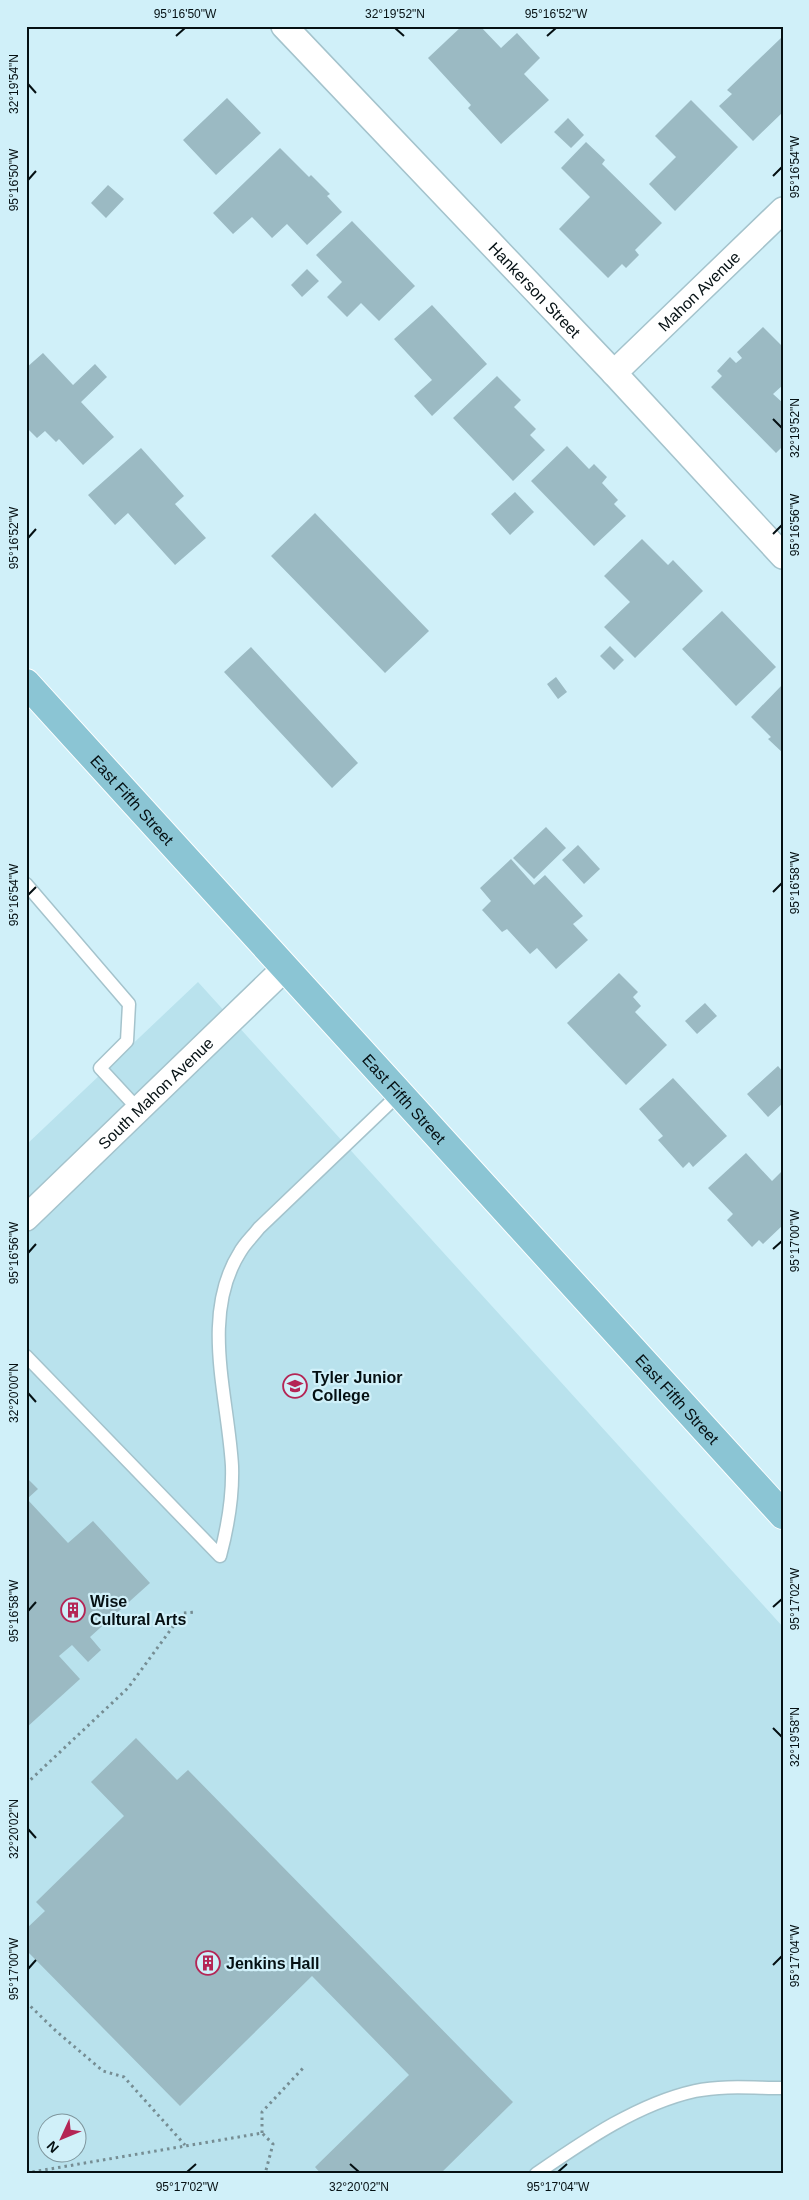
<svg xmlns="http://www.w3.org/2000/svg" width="809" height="2200" viewBox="0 0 809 2200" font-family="Helvetica,sans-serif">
<rect width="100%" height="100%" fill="#d0f0f9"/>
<path fill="#b9e2ed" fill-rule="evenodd" d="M 198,982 L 783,1627 L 783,2174 L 26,2174 L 26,1145 ZM 48,2122 L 78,2122 L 78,2152 L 48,2152 Z"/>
<path fill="#9bbac3" d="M 462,26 L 480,26 L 501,48 L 517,33 L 540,58 L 524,74 L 549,100 L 501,144 L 468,108 L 471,105 L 428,58 Z
M 781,38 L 783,39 L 783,112 L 753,141 L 719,106 L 732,94 L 727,90 Z
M 227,98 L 261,133 L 216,175 L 183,140 Z
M 691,100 L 738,147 L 675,211 L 649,184 L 676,157 L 655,136 Z
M 568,118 L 584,135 L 571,148 L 554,132 Z
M 586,142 L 605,160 L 602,164 L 662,223 L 635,250 L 639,255 L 626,268 L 622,264 L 608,278 L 559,229 L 590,197 L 561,168 Z
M 280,148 L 309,177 L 311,175 L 330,194 L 327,196 L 342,212 L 307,245 L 287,224 L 272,238 L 252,217 L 233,234 L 213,213 Z
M 108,185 L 124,199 L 106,218 L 91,203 Z
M 352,221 L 415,286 L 379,321 L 361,303 L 347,317 L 327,297 L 342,282 L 316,255 Z
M 307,269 L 319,281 L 302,297 L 291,285 Z
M 432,305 L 487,364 L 432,416 L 414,396 L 432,380 L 394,339 Z
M 763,327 L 783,347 L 783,385 L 773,394 L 783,403 L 783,446 L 776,453 L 711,387 L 722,376 L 717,371 L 730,357 L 736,363 L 742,358 L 737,352 Z
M 43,353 L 73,385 L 95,364 L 107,377 L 81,402 L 114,437 L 83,465 L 59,439 L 56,442 L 45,431 L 37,438 L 26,427 L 26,368 Z
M 497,376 L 521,400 L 514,407 L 536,429 L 530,435 L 545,450 L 513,481 L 453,418 Z
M 567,446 L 589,469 L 594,464 L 607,477 L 602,483 L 618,500 L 614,504 L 626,516 L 594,546 L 531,481 Z
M 141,448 L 184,496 L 175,504 L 206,538 L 175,565 L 128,513 L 115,525 L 88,495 Z
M 515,492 L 534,512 L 510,535 L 491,514 Z
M 315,513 L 429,631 L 385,673 L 271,556 Z
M 642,539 L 668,565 L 673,560 L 703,591 L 635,658 L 604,627 L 630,602 L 604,576 Z
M 722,611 L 776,667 L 736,706 L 682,649 Z
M 610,646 L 624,660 L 614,670 L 600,656 Z
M 251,647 L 358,763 L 332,788 L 224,672 Z
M 556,677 L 567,692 L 558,699 L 547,684 Z
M 783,684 L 783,753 L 768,739 L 771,737 L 751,717 Z
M 546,827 L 566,848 L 534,879 L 513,858 Z
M 578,845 L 600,869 L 584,884 L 562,860 Z
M 511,859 L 534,885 L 545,875 L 583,916 L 573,924 L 588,940 L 556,969 L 537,948 L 530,954 L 507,929 L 502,932 L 482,910 L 491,901 L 480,888 Z
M 619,973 L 638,992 L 633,997 L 641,1006 L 635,1012 L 667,1045 L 626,1085 L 567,1023 Z
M 705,1003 L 717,1016 L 697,1034 L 685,1021 Z
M 778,1066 L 783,1072 L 783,1103 L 768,1117 L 747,1094 Z
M 673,1078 L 727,1136 L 693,1167 L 689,1162 L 683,1168 L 658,1140 L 663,1136 L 639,1109 Z
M 746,1153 L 772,1181 L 783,1170 L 783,1225 L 763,1244 L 759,1240 L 752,1247 L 727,1220 L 733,1214 L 708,1188 Z
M 26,1477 L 38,1489 L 27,1499 L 68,1543 L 93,1521 L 150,1583 L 90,1637 L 101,1650 L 88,1662 L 72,1645 L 59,1656 L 80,1679 L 26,1728 Z
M 136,1738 L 177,1780 L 188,1770 L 513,2102 L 440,2174 L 321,2174 L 315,2167 L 409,2075 L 312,1976 L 180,2106 L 26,1950 L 26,1929 L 45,1911 L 36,1902 L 124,1816 L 91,1782 Z"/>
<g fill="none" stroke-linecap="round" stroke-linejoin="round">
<g stroke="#a4c3cc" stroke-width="15">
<path id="service" d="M 26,884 L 129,1004 L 127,1041 L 100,1068 L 138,1109
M 26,1356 L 220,1556
M 220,1556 C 228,1526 233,1497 232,1466 C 228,1396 200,1315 240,1252 C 245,1243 253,1236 259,1228 L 399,1094
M 536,2174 C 584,2141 637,2104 695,2091 C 723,2085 754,2088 783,2088"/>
</g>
<g stroke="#a4c3cc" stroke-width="28">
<g id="minor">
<path id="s1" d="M 284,26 L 614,373 L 783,556"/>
<path id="s2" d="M 614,373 L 783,210"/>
<path id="s3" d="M 26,1218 L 284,969"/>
</g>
</g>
<g stroke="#fff" stroke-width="30">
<g id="primary">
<path id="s4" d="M 26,683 L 783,1515"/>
</g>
</g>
<path stroke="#768d93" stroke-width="3" stroke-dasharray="2.5 4" stroke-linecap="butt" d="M 26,1784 L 128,1688 L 183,1613 L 195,1612
M 26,2002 L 56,2031 L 103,2071 L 124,2077 L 185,2145
M 262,2133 L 262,2112 L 305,2066
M 26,2173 L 262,2133 L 273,2144 L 265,2174"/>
<use href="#service" stroke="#fff" stroke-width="12"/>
<use href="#minor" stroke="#fff" stroke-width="25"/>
<use href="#primary" stroke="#8bc5d4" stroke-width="28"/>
</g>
<path fill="none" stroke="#051013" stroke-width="2" d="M 395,28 L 404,36M 176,36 L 185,28M 547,36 L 556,28M 28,84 L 36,93M 773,176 L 782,167M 28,180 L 36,171M 773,419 L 782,428M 773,534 L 782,525M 28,538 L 36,529M 773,892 L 782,883M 28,895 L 36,887M 773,1249 L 782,1241M 28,1253 L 36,1244M 28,1393 L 36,1402M 773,1607 L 782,1599M 28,1611 L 36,1602M 773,1728 L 782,1737M 28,1829 L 36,1838M 773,1965 L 782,1956M 28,1969 L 36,1960M 350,2164 L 359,2172M 187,2172 L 196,2164M 558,2172 L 567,2164"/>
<defs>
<g id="university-ring" transform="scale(1.25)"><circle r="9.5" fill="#d0f0f9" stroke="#b42555" stroke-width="1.5"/><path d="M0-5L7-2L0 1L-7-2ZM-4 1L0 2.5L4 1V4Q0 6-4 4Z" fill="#b42555"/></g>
<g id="building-ring" transform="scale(1.25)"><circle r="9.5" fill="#d0f0f9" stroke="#b42555" stroke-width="1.5"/><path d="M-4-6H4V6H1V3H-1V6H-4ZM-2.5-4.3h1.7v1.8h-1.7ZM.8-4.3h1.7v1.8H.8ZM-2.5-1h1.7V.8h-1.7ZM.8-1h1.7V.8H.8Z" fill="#b42555"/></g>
</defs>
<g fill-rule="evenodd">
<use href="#university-ring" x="295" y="1386"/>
<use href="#building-ring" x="73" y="1610"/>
<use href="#building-ring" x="208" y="1963"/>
</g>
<g text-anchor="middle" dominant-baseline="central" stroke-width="4.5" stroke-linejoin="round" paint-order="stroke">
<g font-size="16" fill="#051013" stroke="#d0f0f9">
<text stroke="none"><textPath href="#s1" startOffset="364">Hankerson Street</textPath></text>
<text stroke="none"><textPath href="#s2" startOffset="118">Mahon Avenue</textPath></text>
<text stroke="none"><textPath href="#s4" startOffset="158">East Fifth Street</textPath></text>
<text stroke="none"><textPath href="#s3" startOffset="180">South Mahon Avenue</textPath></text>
<text stroke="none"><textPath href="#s4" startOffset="562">East Fifth Street</textPath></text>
<text stroke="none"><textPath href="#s4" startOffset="968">East Fifth Street</textPath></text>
</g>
<g font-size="16" font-weight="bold" fill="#051013" stroke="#d0f0f9" text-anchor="start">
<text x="312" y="1377">Tyler Junior<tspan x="312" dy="18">College</tspan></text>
<text x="90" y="1601">Wise<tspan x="90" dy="18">Cultural Arts</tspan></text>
<text x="226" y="1963">Jenkins Hall</text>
</g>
</g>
<rect width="809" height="2200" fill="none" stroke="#d0f0f9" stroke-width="55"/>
<g transform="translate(62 2138) rotate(226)"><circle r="24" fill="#d0f0f9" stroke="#7f969d"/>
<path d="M0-4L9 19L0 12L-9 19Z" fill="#b42555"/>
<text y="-8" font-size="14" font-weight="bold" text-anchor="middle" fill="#051013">N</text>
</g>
<rect x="28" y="28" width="754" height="2144" fill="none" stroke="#051013" stroke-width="2"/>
<g font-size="12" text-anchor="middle" fill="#051013">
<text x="185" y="18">95°16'50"W</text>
<text x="395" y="18">32°19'52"N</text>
<text x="556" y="18">95°16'52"W</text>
<text transform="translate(14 84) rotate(-90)" y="4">32°19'54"N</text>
<text transform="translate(795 167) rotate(-90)" y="4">95°16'54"W</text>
<text transform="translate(14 180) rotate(-90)" y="4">95°16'50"W</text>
<text transform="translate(795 428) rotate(-90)" y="4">32°19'52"N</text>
<text transform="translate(795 525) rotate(-90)" y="4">95°16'56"W</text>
<text transform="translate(14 538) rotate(-90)" y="4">95°16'52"W</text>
<text transform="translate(795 883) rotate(-90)" y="4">95°16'58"W</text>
<text transform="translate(14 895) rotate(-90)" y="4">95°16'54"W</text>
<text transform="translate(795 1241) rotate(-90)" y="4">95°17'00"W</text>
<text transform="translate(14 1253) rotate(-90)" y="4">95°16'56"W</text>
<text transform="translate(14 1393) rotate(-90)" y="4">32°20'00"N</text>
<text transform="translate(795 1599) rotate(-90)" y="4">95°17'02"W</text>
<text transform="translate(14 1611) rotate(-90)" y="4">95°16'58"W</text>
<text transform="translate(795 1737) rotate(-90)" y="4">32°19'58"N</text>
<text transform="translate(14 1829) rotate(-90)" y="4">32°20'02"N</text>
<text transform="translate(795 1956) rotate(-90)" y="4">95°17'04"W</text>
<text transform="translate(14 1969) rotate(-90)" y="4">95°17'00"W</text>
<text x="187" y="2191">95°17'02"W</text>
<text x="359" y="2191">32°20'02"N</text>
<text x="558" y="2191">95°17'04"W</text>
</g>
</svg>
